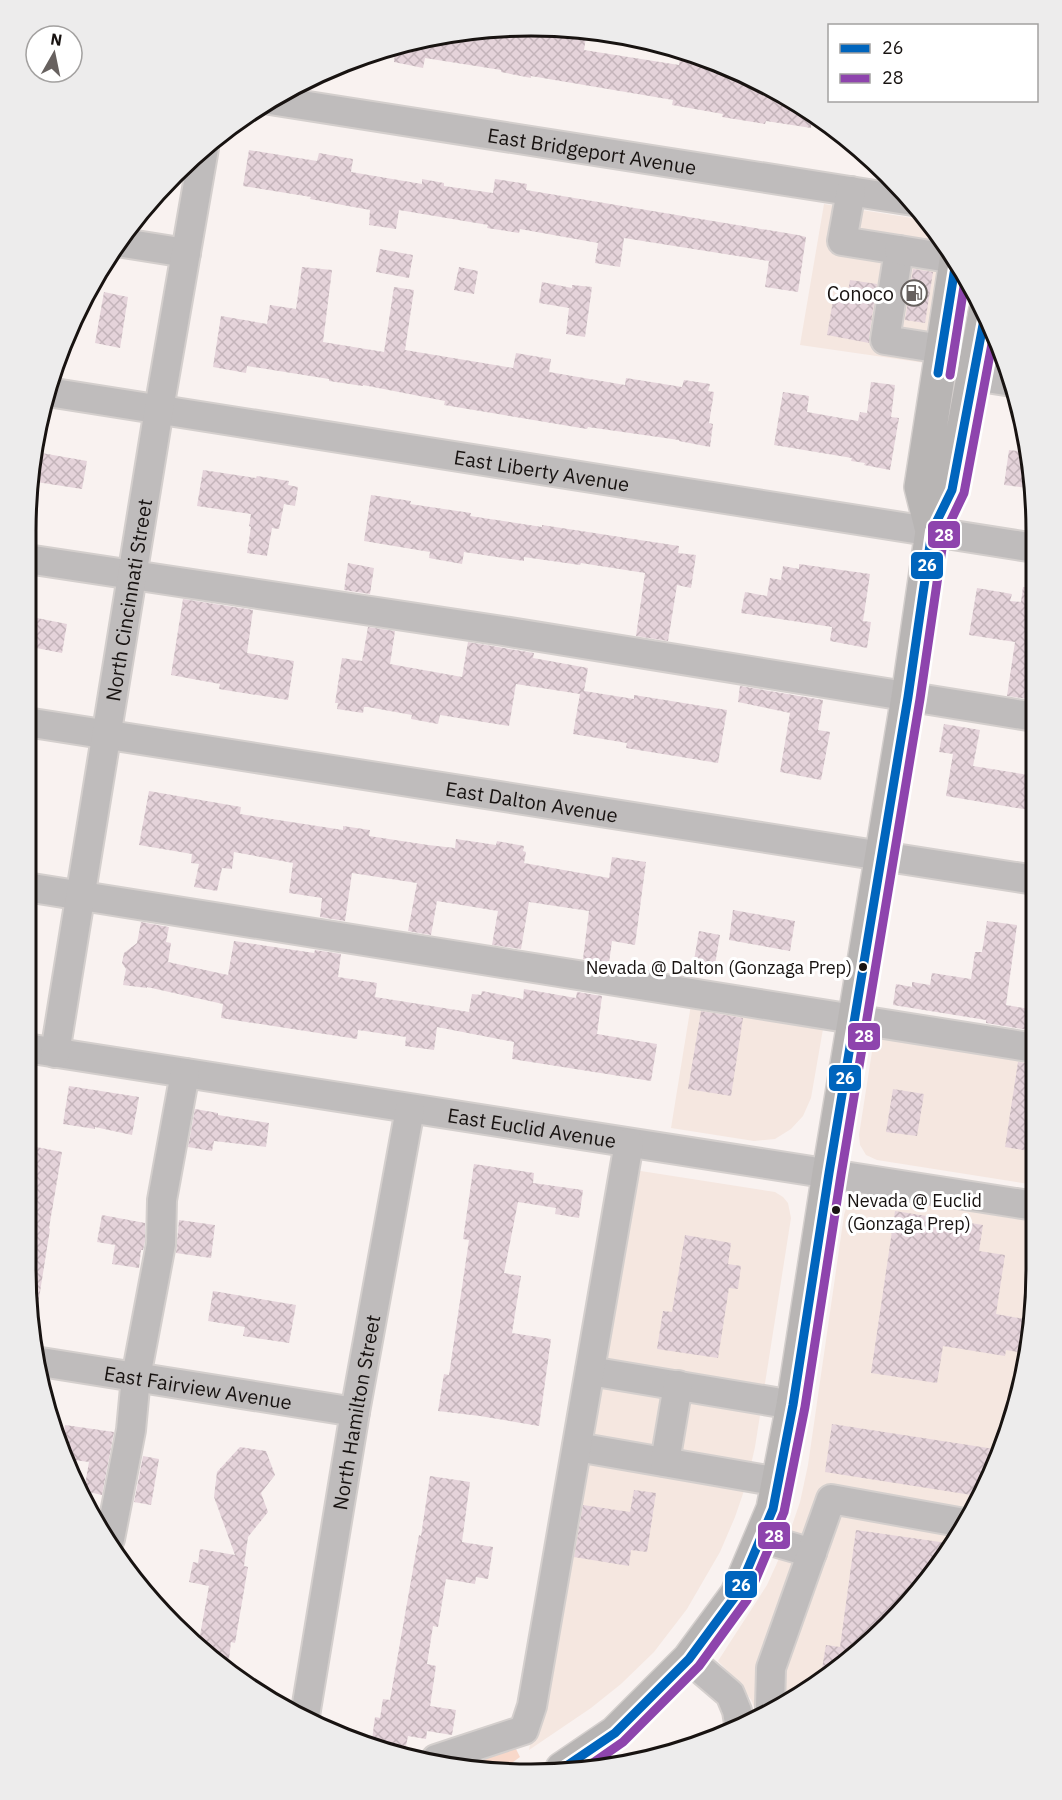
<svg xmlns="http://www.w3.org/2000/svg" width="1062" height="1800" viewBox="0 0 1062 1800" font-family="'IBM Plex Sans',sans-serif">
<defs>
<pattern id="building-cross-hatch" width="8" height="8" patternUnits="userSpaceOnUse" patternTransform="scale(1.5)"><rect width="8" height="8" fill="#e5d3da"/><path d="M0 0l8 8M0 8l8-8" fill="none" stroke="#c4b4ba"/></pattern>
</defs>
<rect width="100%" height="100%" fill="#f9f2f0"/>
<path fill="#f5e7e0" d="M 824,204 L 925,220 L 928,222 L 944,244 L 925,363 L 800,345 Z
M 694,986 L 827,1006 L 811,1098 L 803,1116 L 791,1129 L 775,1139 L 754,1141 L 671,1128 Z
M 878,1013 L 1035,1038 L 1035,1185 L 877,1160 L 866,1155 L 860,1145 L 859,1135 Z
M 628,1169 L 775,1192 L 783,1197 L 788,1203 L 791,1218 L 755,1447 L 747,1482 L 735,1517 L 720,1552 L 687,1609 L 654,1652 L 621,1684 L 591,1708 L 529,1750 Z
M 871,1195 L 1035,1222 L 1035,1302 L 1010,1432 L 951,1550 L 838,1670 L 756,1714 L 752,1701 L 736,1680 L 718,1661 L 767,1585 L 786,1543 L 800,1502 L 808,1465 L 844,1215 L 847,1205 L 854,1199 L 861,1196 Z"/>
<path fill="#f8d8ca" d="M 511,1739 L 520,1757 L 502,1770 L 482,1766 L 468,1754 Z"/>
<path fill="url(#building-cross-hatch)" d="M 513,27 L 561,35 L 562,29 L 587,31 L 584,50 L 679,65 L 681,51 L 725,64 L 812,111 L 811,128 L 766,121 L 765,124 L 722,117 L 723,114 L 672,105 L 673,100 L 531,76 L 531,78 L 501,72 L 501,70 L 425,58 L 423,68 L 394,62 L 395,53 L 380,51 L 433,35 Z
M 249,150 L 317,161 L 319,153 L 353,159 L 351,172 L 422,184 L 422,179 L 444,183 L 444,186 L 493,193 L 495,179 L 527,184 L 526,190 L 798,235 L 806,237 L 798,292 L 765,287 L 769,261 L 624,238 L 620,267 L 595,263 L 598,243 L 520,229 L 519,233 L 487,228 L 488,225 L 399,210 L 396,229 L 369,225 L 370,210 L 310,199 L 311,197 L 243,186 Z
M 380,249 L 413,255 L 409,278 L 376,272 Z
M 302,267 L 332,270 L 323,342 L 384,352 L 394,287 L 414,290 L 405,350 L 513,368 L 516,353 L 551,359 L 549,372 L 625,385 L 626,378 L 682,387 L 684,380 L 710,384 L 708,391 L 714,392 L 709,423 L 713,424 L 710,447 L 679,441 L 679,440 L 588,427 L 587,429 L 444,405 L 445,401 L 363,385 L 363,386 L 329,381 L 329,379 L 247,366 L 246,373 L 213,367 L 221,316 L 267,324 L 270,305 L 296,309 Z
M 459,267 L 478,271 L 474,294 L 454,290 Z
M 913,269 L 933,272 L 925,323 L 905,320 Z
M 850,280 L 877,284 L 869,337 L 869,343 L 827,335 L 833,301 L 846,303 Z
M 542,282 L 572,288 L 572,285 L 592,287 L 585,337 L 566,334 L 569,308 L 539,303 Z
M 104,292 L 128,297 L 120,348 L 95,343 Z
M 871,382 L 895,385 L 891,417 L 899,418 L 890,470 L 864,465 L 865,463 L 851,461 L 852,458 L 774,445 L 783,392 L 809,396 L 807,412 L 858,421 L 860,412 L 867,413 Z
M 1009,450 L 1026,452 L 1034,489 L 1004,485 Z
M 36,452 L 87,461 L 82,489 L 30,481 Z
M 203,470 L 256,478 L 257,476 L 289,481 L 288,485 L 298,487 L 295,506 L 284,504 L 279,529 L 272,528 L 267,556 L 247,553 L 251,527 L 249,526 L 251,514 L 197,506 Z
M 371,495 L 411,501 L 410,504 L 471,513 L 470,516 L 542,527 L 542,525 L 679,546 L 678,553 L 696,555 L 691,588 L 677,585 L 668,641 L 636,636 L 645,573 L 581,563 L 580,565 L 524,557 L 524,561 L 464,552 L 462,564 L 429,558 L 430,552 L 364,541 Z
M 348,563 L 374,568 L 370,594 L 344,590 Z
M 799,564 L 870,574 L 863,621 L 871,622 L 867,648 L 830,641 L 832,627 L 741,613 L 745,592 L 767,596 L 770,578 L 781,580 L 783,566 L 799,569 Z
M 1023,587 L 1035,587 L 1035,700 L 1007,696 L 1015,642 L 969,635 L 977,588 L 1012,594 L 1010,601 L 1021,602 Z
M 183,599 L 253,610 L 247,653 L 294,661 L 288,700 L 219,689 L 220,684 L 171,675 Z
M 32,617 L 67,624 L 62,653 L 26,646 Z
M 368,627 L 395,631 L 390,664 L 462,677 L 468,642 L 534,653 L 533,658 L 588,668 L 584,691 L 634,699 L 634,695 L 727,710 L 718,763 L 626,748 L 627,743 L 573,734 L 580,694 L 516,684 L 509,726 L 440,715 L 438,724 L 411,719 L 412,715 L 368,707 L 364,707 L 363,713 L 337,709 L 338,703 L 335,703 L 342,658 L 362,661 Z
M 740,686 L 823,700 L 818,730 L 830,732 L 821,780 L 780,772 L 790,713 L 738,702 Z
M 944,724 L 980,730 L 973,766 L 1029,775 L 1028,784 L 1035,785 L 1035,811 L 946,796 L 953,754 L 939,752 Z
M 149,791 L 241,807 L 240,814 L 343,830 L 343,826 L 370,830 L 369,836 L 428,845 L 455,848 L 456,839 L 496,845 L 497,841 L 524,846 L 523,851 L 526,852 L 524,863 L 609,878 L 612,857 L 646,862 L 635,945 L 612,941 L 609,963 L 583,959 L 589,911 L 529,902 L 521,949 L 492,945 L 498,911 L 437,901 L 431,935 L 408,931 L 417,883 L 352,873 L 345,921 L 320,917 L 322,898 L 289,893 L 293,863 L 234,852 L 232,869 L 222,868 L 217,891 L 194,887 L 199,864 L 191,863 L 192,854 L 139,845 Z
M 733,910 L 795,921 L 790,951 L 729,940 Z
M 987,921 L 1017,925 L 1006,1005 L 1035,1010 L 1034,1026 L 1035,1026 L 1035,1031 L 986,1023 L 986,1020 L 893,1005 L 896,984 L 912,987 L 912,982 L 930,985 L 932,973 L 971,979 L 975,952 L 982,952 Z
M 141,922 L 169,927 L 166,942 L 171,943 L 168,962 L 228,975 L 234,941 L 314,953 L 315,950 L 341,954 L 338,977 L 377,983 L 375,997 L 469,1012 L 472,994 L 481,995 L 482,991 L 523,999 L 524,989 L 576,998 L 577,992 L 602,996 L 597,1034 L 657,1044 L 651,1081 L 512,1059 L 514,1042 L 437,1027 L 434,1050 L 405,1046 L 406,1037 L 358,1030 L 357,1039 L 221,1018 L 223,1004 L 147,987 L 147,988 L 123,985 L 126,969 L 122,963 L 124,953 L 137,943 Z
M 699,931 L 720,935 L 714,970 L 693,966 Z
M 701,1011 L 743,1018 L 731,1096 L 688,1089 Z
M 1018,1062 L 1035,1064 L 1035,1152 L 1005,1147 Z
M 69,1086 L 139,1097 L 132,1135 L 95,1127 L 95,1129 L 63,1124 Z
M 893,1089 L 924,1094 L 917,1136 L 886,1132 Z
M 195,1109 L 218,1113 L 218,1115 L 269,1123 L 266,1147 L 214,1141 L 212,1151 L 188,1147 Z
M 26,1145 L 62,1152 L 49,1228 L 50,1229 L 37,1311 L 32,1311 L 26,1269 Z
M 474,1164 L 534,1173 L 533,1183 L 583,1190 L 579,1218 L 555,1214 L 556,1208 L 518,1202 L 504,1273 L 521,1276 L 512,1333 L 551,1339 L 539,1426 L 480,1416 L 438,1411 L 444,1374 L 449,1375 L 469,1240 L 463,1239 Z
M 895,1211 L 983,1225 L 979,1251 L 1005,1255 L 996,1314 L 1030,1320 L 1024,1353 L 1006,1350 L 1005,1356 L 943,1346 L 937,1383 L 871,1373 Z
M 102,1215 L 145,1223 L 145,1242 L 143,1250 L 141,1250 L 139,1268 L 112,1264 L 115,1245 L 97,1242 Z
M 179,1220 L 215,1225 L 211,1258 L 176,1253 Z
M 685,1235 L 731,1243 L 728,1264 L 741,1266 L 738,1289 L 729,1288 L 718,1358 L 657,1349 L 663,1311 L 672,1312 Z
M 213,1291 L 296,1305 L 289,1343 L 243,1336 L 245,1327 L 208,1321 Z
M 832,1424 L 1001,1450 L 978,1496 L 825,1472 Z
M 65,1425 L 114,1432 L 102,1495 L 84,1491 L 89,1462 L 67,1459 L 61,1448 Z
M 240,1447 L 266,1451 L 275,1475 L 261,1493 L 268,1512 L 248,1537 L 244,1566 L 248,1567 L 235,1643 L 231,1642 L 229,1659 L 215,1656 L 199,1641 L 209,1586 L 189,1582 L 193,1562 L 198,1563 L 200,1549 L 235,1555 L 214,1497 L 217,1472 Z
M 143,1456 L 159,1459 L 151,1505 L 134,1502 Z
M 430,1476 L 470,1482 L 462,1542 L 493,1547 L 488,1579 L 476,1577 L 475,1584 L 446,1579 L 438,1627 L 433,1626 L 427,1664 L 436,1666 L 430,1706 L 456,1710 L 452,1735 L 427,1731 L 426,1739 L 408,1736 L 406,1746 L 372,1740 L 375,1717 L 380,1718 L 383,1699 L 390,1700 L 419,1535 L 421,1536 Z
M 634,1490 L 656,1493 L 647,1552 L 631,1550 L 629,1566 L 574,1557 L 583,1505 L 630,1512 Z
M 856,1530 L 954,1544 L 951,1550 L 838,1670 L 820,1680 L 826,1645 L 840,1647 Z"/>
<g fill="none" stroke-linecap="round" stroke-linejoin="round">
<g stroke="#d4cfcd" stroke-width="32">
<g id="minor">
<path id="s1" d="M 270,100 L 913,201"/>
<path d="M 851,191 L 842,241 L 899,250 L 885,340 L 942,349"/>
<path d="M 117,242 L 186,253"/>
<path d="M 899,250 L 955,259"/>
<path d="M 974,376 L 1012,382"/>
<path id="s2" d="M 48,392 L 1035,548"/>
<path d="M 27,559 L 503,631 L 1035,717"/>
<path id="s3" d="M 26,722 L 1035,880"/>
<path d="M 26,887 L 1035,1048"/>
<path id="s4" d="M 26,1048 L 1035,1206"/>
<path id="s5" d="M 55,1053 L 159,409 L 204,148"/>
<path id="s6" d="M 41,1362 L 355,1412"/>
<path d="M 590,1371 L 793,1405"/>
<path d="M 577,1447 L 779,1482"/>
<path d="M 665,1462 L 678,1385"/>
<path d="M 761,1538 L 812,1553"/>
<path d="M 110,1539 L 131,1430 L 136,1377 L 161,1244 L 162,1200 L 185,1073"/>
<path d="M 689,1659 L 730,1694 L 737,1711 L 739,1723"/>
<path d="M 770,1707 L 771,1668 L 831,1499 L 964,1523"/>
<path id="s7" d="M 305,1716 L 355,1412 L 410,1109"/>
<path d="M 436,1759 L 524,1730 L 532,1706 L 629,1143"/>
</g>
</g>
<g stroke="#d4cfcd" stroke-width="36">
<path id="major" d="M 932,531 L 921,487 L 956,261
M 562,1769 L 615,1733 L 689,1659 L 737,1594 L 773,1509 L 793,1405 L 829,1173 L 908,697 L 932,531 L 952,490 L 985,313"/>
</g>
<use href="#minor" stroke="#bfbcbc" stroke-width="28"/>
<use href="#major" stroke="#b8b5b4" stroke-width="33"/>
<g stroke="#fff" stroke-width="14">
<path id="bus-1" d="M 938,373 L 956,261
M 562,1769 L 615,1733 L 689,1659 L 737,1594 L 773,1509 L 793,1405 L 829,1173 L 908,697 L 932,531 L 952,490 L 985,314"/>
</g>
<g stroke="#fff" stroke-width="14">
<path id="bus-2" d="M 950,375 L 966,274
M 590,1765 L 623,1742 L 699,1666 L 747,1600 L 784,1512 L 805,1407 L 841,1175 L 920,699 L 944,535 L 964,493 L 994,333"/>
</g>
<use href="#bus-1" stroke="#0065bd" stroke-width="9"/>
<use href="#bus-2" stroke="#8e44ad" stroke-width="9"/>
</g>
<defs>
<g id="fuel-ring" transform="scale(1.35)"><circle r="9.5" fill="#fff" stroke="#67615f" stroke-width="1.5"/><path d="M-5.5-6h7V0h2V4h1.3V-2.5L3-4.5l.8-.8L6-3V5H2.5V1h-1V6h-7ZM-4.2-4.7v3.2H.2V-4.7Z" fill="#67615f"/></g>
</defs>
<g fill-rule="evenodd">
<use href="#fuel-ring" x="914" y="293"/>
</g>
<g fill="#181311" stroke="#fff" stroke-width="2">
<circle cx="863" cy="967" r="5"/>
<circle cx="836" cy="1210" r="5"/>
</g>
<g text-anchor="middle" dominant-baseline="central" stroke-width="6" stroke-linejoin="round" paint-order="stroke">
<g font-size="18" fill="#181311" stroke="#fff" text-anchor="end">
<text x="852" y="967">Nevada @ Dalton (Gonzaga Prep)</text>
<text x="847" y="1200" text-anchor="start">Nevada @ Euclid<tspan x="847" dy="23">(Gonzaga Prep)</tspan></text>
</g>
<g font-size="20" fill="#181311" stroke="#fff">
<text stroke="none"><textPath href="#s1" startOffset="326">East Bridgeport Avenue</textPath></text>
<text stroke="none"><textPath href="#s2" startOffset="500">East Liberty Avenue</textPath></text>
<text stroke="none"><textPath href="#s5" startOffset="459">North Cincinnati Street</textPath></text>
<text stroke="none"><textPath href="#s3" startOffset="512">East Dalton Avenue</textPath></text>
<text stroke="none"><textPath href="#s4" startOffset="512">East Euclid Avenue</textPath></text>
<text stroke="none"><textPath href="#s6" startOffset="159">East Fairview Avenue</textPath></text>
<text stroke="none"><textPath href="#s7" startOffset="308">North Hamilton Street</textPath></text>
</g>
<g font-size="20" fill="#181311" stroke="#fff" text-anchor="end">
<text x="894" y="293">Conoco</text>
</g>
</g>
<path d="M0 0H1062V1800H0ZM531 36H531A495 495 0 0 1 1026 531V1269A495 495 0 0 1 531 1764H531A495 495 0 0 1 36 1269V531A495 495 0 0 1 531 36Z" fill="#edecec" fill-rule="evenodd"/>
<path fill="none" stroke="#181311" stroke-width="3" d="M531 36H531A495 495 0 0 1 1026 531V1269A495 495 0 0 1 531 1764H531A495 495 0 0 1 36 1269V531A495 495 0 0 1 531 36Z"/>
<g stroke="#fff" stroke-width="2">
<rect x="927" y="520" width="34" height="29" rx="6" fill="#8e44ad"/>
<rect x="910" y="551" width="34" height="29" rx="6" fill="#0065bd"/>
<rect x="847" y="1022" width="34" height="29" rx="6" fill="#8e44ad"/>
<rect x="828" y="1064" width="34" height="28" rx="6" fill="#0065bd"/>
<rect x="757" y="1521" width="34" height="29" rx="6" fill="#8e44ad"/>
<rect x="724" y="1570" width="34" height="29" rx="6" fill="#0065bd"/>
</g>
<g font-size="16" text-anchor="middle" font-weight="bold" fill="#fff">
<text x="944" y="541">28</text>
<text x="927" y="571">26</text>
<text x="864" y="1042">28</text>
<text x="845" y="1084">26</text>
<text x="774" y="1542">28</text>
<text x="741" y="1591">26</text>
</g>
<rect x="828" y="24" width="210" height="78" fill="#ffffff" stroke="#a3a1a0" stroke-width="1.5"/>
<rect x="840" y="44" width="30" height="9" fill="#0065bd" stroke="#a3a1a0" stroke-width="1.5"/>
<text x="882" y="54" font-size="18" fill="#181311">26</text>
<rect x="840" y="74" width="30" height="9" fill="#8e44ad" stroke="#a3a1a0" stroke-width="1.5"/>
<text x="882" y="84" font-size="18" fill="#181311">28</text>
<g transform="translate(54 54) rotate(9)"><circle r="28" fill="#ffffff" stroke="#a3a1a0" stroke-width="1.5"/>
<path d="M0-4.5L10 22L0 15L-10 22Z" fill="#67615f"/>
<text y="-9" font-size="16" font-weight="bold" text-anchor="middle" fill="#181311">N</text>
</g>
</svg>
